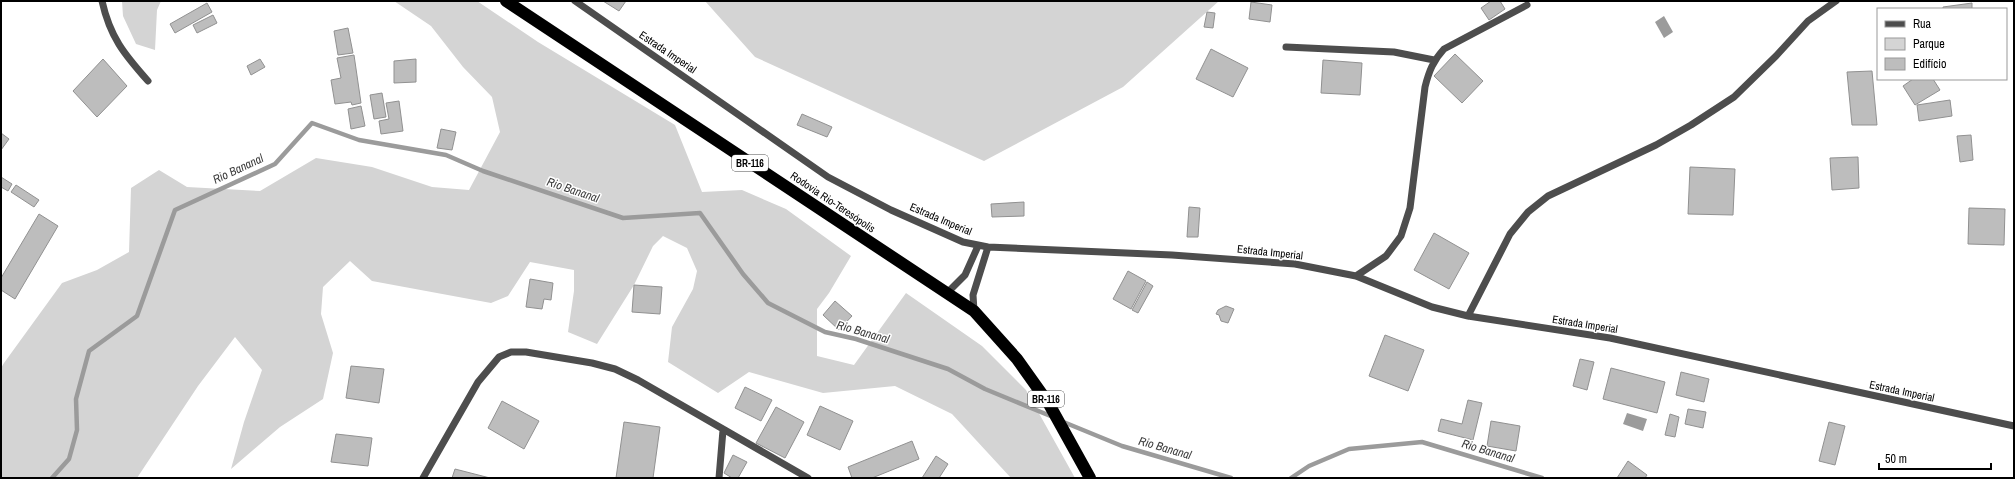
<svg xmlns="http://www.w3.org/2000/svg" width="2015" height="479" viewBox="0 0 2015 479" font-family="'Archivo Narrow',sans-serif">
<rect width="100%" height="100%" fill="#fff"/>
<path fill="#d4d4d4" d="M 122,1 L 161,1 L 157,10 L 155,50 L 136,44 L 123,16 Z
M 394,1 L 477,1 L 538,42 L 675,125 L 702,192 L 742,190 L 786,209 L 851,256 L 829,293 L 817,309 L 817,356 L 854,365 L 906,293 L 982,346 L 1026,390 L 1075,478 L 1011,478 L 952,414 L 895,386 L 823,393 L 749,372 L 718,393 L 668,362 L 672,327 L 693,289 L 697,271 L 687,248 L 663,236 L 653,246 L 634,285 L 597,344 L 568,332 L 574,291 L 574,270 L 530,262 L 508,296 L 491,303 L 372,281 L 350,261 L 323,287 L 321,314 L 333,353 L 323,399 L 280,427 L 231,469 L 244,422 L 262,370 L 235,337 L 198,386 L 137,478 L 1,478 L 1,368 L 4,363 L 62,283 L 97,270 L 129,252 L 131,188 L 159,170 L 187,187 L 260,191 L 316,158 L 372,167 L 432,187 L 469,190 L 500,132 L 492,97 L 463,67 L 431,26 Z
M 705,1 L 1219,1 L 1123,87 L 984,161 L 755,57 Z"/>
<path fill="#9b9b9b" d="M 1664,16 L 1673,32 L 1664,38 L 1655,22 Z
M 1627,413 L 1647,419 L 1643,431 L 1623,424 Z"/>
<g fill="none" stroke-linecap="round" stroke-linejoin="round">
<path stroke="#9b9b9b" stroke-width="4.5" d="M 1061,421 L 1122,446 L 1231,478
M 52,478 L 69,459 L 77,430 L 76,399 L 89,351 L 137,316 L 175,210 L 275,164 L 312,123 L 359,140 L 446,155 L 483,171 L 623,218 L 700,213 L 743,274 L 768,303 L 825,332 L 856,339 L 948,369 L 985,389 L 1053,417
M 1291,478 L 1309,466 L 1349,449 L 1422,442 L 1542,478"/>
</g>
<path fill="#bdbdbd" stroke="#919191" d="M 603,1 L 626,1 L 619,11 Z
M 1491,1 L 1500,1 L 1505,9 L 1489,20 L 1481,8 Z
M 1251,2 L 1272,5 L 1270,22 L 1249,19 Z
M 207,3 L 212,12 L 175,33 L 170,24 Z
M 1972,3 L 1972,9 L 1943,9 L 1943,7 Z
M 1207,12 L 1215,13 L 1213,28 L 1204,27 Z
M 213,15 L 217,23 L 197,33 L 193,25 Z
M 348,28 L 353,53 L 338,55 L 334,31 Z
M 1211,49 L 1248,68 L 1233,97 L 1196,79 Z
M 1455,54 L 1483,81 L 1462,103 L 1434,76 Z
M 354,55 L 361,103 L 352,105 L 351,102 L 335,104 L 331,80 L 341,78 L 337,58 Z
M 103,59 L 127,86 L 97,117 L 73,91 Z
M 260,59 L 265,67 L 251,75 L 247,66 Z
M 416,59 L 416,82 L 394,83 L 394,61 Z
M 1323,60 L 1362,63 L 1360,95 L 1321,93 Z
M 1872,71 L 1877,125 L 1852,125 L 1847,72 Z
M 1913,79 L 1933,79 L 1940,90 L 1915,105 L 1903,86 Z
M 382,93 L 386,117 L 374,119 L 370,95 Z
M 1950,100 L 1952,116 L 1919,121 L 1917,105 Z
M 399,101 L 403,131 L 381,134 L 379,121 L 389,119 L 386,103 Z
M 361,106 L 365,126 L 351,129 L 348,109 Z
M 802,114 L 832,127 L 827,137 L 797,125 Z
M 441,129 L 456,132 L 452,150 L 437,148 Z
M 1,133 L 9,139 L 1,150 Z
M 1971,135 L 1973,160 L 1960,162 L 1957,136 Z
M 1858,157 L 1859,188 L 1832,190 L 1830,158 Z
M 1690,167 L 1735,169 L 1733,215 L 1688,214 Z
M 1,177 L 12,184 L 8,191 L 1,187 Z
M 16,185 L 39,200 L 34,207 L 11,192 Z
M 1024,202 L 1024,216 L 992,217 L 991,204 Z
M 1189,207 L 1200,208 L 1198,237 L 1187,237 Z
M 1969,208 L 2005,209 L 2004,245 L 1968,244 Z
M 39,214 L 58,226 L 15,299 L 1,290 L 1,278 Z
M 1434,233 L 1469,253 L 1449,289 L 1414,270 Z
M 1128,271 L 1146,281 L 1131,309 L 1113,299 Z
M 530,279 L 553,283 L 551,300 L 544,299 L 542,309 L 526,307 Z
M 1147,282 L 1153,286 L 1138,313 L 1132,310 Z
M 634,285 L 662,287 L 660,314 L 632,312 Z
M 835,301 L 852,316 L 839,330 L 823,315 Z
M 1226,306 L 1234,309 L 1228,323 L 1221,321 L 1219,315 L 1216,314 L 1218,310 Z
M 1385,335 L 1424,350 L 1408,391 L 1369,376 Z
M 1580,359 L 1594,362 L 1587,390 L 1573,386 Z
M 351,366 L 384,369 L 379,403 L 346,398 Z
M 1611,368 L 1665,382 L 1657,413 L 1603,399 Z
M 1681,372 L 1709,379 L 1704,402 L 1676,395 Z
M 745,387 L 772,400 L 761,421 L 735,408 Z
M 1468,400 L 1482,403 L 1473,440 L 1438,431 L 1441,419 L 1462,424 Z
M 502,401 L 539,421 L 524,449 L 488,428 Z
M 820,406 L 853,421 L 840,450 L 807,435 Z
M 776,407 L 804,422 L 785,458 L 756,443 Z
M 1688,409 L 1706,412 L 1703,428 L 1685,424 Z
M 1670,414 L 1679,417 L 1675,437 L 1665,435 Z
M 1491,421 L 1520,426 L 1516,451 L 1487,446 Z
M 624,422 L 660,427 L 653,478 L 616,478 Z
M 1829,422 L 1845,426 L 1835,465 L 1819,461 Z
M 336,434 L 372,438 L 368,466 L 331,462 Z
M 912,441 L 919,459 L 872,478 L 852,478 L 848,467 Z
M 733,455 L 747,462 L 738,478 L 732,478 L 724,473 Z
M 936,456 L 948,464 L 939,478 L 922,478 Z
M 1628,461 L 1647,475 L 1645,478 L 1617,478 Z
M 455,469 L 490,478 L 452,478 Z"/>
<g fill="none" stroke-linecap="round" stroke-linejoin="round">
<path stroke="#4d4d4d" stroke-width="7" d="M 102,1 C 110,37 124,54 148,81
M 575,1 L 828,177 L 891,210 L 963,242 L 988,247 L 1172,255 L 1295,264 L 1356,276 L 1432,307 L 1468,316 L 1610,338 L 2014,426
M 1286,47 L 1394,52 L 1434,60
M 1356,276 L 1386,256 L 1401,236 L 1410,208 L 1425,87 C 1429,71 1433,61 1444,49 L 1527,5
M 948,292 L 965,275 L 978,246
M 974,311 L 973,295 L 988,247
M 1468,316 L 1510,234 L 1528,212 L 1548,196 L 1656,145 L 1691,125 L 1734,97 L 1776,56 L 1808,21 L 1836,1
M 423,478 L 478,382 L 499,357 L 511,352 L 526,352 L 592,363 L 615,369 L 638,380 L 808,478
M 719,478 L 723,430"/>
<path stroke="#000" stroke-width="12" d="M 506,1 L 974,311 L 1017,359 L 1049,404 L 1090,478"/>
</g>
<g text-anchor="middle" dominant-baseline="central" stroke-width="3" stroke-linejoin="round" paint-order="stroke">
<g fill="#fff" stroke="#4c4c4c" stroke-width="1">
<rect x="732" y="155" width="36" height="16" rx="3"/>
<rect x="1028" y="391" width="36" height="16" rx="3"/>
</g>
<g font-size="10" font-weight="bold" fill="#000">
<text x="750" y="163">BR-116</text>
<text x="1046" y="399">BR-116</text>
</g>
<g font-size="11" fill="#000" stroke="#fff">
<text transform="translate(668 52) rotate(34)">Estrada Imperial</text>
<text transform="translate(833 202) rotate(34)">Rodovia Rio-Teresópolis</text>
<text transform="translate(941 219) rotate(23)">Estrada Imperial</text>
<text transform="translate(1270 252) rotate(6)">Estrada Imperial</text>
<text transform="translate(1585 324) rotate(9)">Estrada Imperial</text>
<text transform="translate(1902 391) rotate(12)">Estrada Imperial</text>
</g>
<g font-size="12" font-style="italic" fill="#3c3c3c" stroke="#fff">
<text transform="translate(238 169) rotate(-25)">Rio Bananal</text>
<text transform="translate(573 190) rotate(19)">Rio Bananal</text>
<text transform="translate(863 332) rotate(16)">Rio Bananal</text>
<text transform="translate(1165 448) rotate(16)">Rio Bananal</text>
<text transform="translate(1488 451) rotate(17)">Rio Bananal</text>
</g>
</g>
<rect width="2015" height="479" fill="none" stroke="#000000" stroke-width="4"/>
<rect x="1877" y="8" width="130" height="72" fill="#ffffff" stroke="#999999"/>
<rect x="1885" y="21" width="20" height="6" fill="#4d4d4d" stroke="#999999"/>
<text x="1913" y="28" font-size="12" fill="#000000">Rua</text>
<rect x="1885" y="38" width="20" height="12" fill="#d4d4d4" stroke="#999999"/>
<text x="1913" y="48" font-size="12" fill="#000000">Parque</text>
<rect x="1885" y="58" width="20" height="12" fill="#bdbdbd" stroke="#999999"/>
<text x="1913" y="68" font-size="12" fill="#000000">Edifício</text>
<path d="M1879 463v6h112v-6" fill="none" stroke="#000000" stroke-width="2"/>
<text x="1885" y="463" font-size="12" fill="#000000" stroke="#ffffff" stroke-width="3" paint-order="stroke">50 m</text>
</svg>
